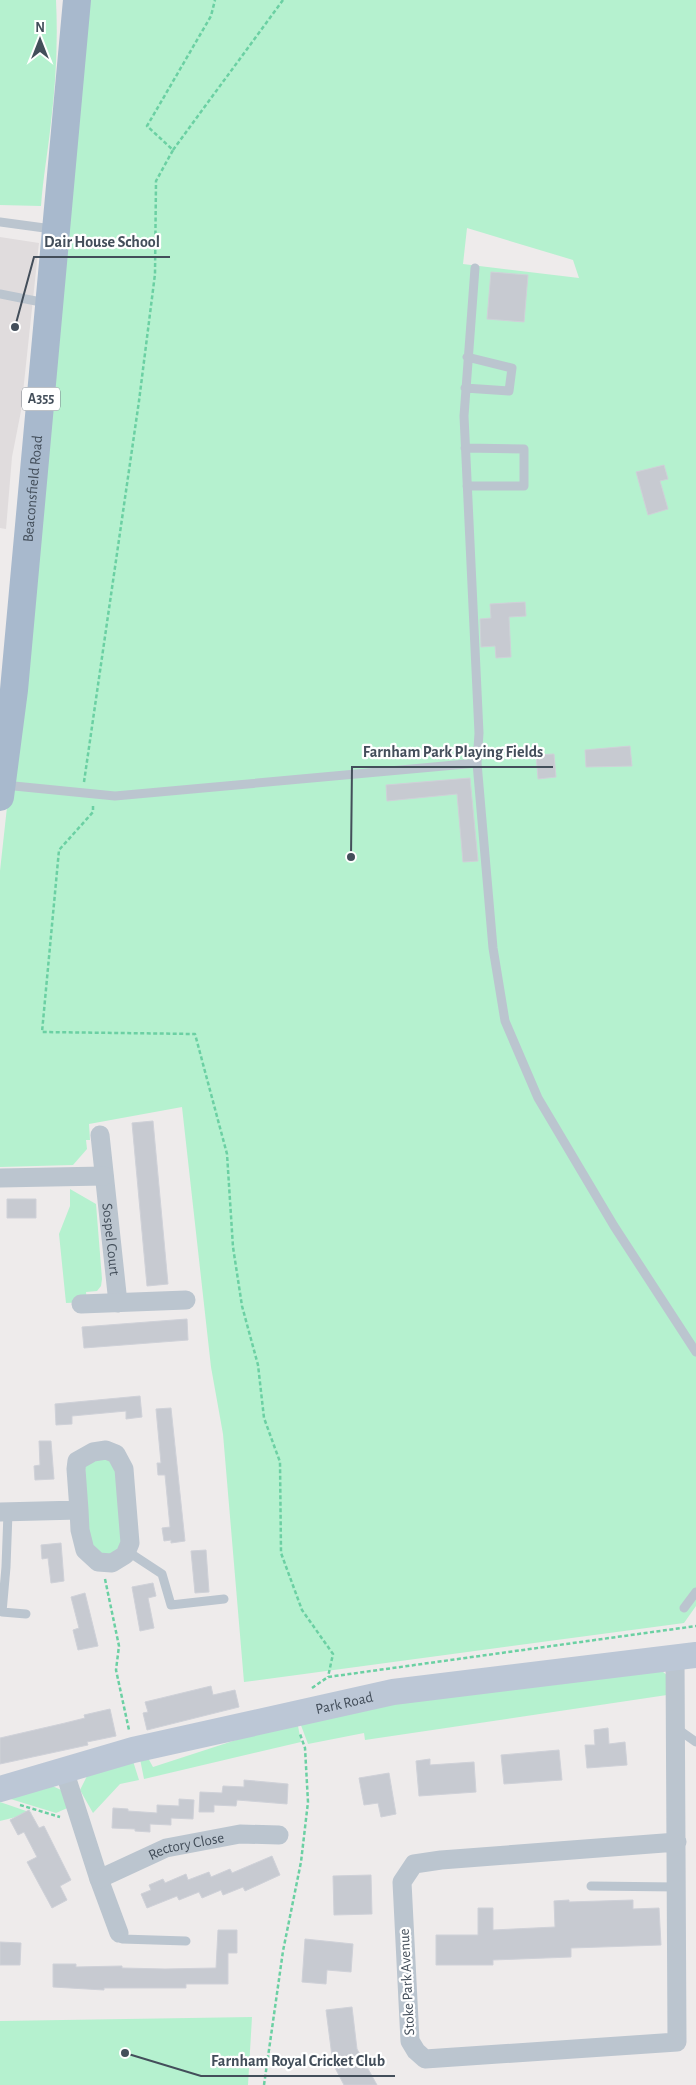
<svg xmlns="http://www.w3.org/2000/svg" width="696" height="2085" viewBox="0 0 696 2085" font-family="'Alegreya Sans',sans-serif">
<rect width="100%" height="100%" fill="#eeebeb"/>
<path fill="#e0dcdd" d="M 0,237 L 39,243 L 21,411 L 12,457 L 6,529 L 0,528 Z"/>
<path fill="#b5f1cf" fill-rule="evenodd" d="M 0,0 L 56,0 C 58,41 56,82 51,122 C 48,151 43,178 41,206 L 0,205 Z
M 85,0 L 696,0 L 696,1606 L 684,1623 L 244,1682 L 223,1434 L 211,1367 L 182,1107 L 89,1124 L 90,1140 L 86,1140 L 87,1149 L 73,1165 L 0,1167 L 0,871 L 40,506 ZM 467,228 L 573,260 L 579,278 L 463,264 Z
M 70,1189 L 96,1204 L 102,1279 L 101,1286 L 97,1291 L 86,1292 L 87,1302 L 66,1303 L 59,1234 L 70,1206 Z
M 105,1456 L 118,1467 L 124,1542 L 120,1552 L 101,1557 L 89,1546 L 85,1468 L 88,1462 Z
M 657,1667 L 668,1676 L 667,1695 L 365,1740 L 364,1733 L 308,1744 L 299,1720 L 362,1707 Z
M 294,1721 L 298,1726 L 301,1742 L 144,1779 L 140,1759 L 148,1758 L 153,1767 Z
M 133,1761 L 139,1780 L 120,1784 L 93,1813 L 80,1790 L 89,1772 Z
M 50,1785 L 68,1793 L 72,1806 L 56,1813 L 4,1797 Z
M 0,1802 L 32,1813 L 0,1821 Z
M 252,2017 L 248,2085 L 0,2085 L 0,2021 Z"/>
<path fill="#c7cad1" stroke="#cfd1d8" d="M 491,272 L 528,275 L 524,322 L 487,319 Z
M 664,465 L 668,479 L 660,481 L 668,509 L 648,515 L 636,472 Z
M 525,602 L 526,616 L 509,617 L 511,657 L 496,658 L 495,646 L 481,647 L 480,619 L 491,618 L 490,604 Z
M 630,746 L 632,766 L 586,767 L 585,750 Z
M 554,754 L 556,777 L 538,779 L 536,755 Z
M 470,778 L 478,861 L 463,862 L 457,794 L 387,801 L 386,785 Z
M 153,1121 L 168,1284 L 147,1286 L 132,1123 Z
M 7,1199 L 36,1199 L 36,1218 L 7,1218 Z
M 187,1319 L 188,1340 L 84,1348 L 82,1327 Z
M 140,1396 L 142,1417 L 126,1419 L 126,1411 L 72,1416 L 72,1424 L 56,1425 L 55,1404 Z
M 171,1408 L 185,1541 L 171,1543 L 171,1540 L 164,1541 L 162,1528 L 170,1527 L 165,1475 L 158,1475 L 157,1463 L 161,1463 L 156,1409 Z
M 39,1441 L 51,1441 L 54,1479 L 35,1480 L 34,1466 L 40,1465 Z
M 61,1543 L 64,1581 L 51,1583 L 48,1558 L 42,1559 L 41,1545 Z
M 206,1550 L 209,1592 L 195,1593 L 191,1551 Z
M 153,1583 L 156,1596 L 148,1598 L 154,1628 L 140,1631 L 132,1587 Z
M 85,1593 L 98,1646 L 78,1650 L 73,1630 L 79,1628 L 71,1597 Z
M 211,1686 L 213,1695 L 235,1690 L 239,1707 L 147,1730 L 143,1713 L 148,1712 L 145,1702 Z
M 110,1709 L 116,1736 L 87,1742 L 88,1745 L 0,1764 L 0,1738 L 65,1723 L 85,1718 L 84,1715 Z
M 608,1728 L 609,1744 L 625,1742 L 627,1765 L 587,1768 L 585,1745 L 595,1745 L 594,1730 Z
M 559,1750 L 562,1780 L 504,1784 L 501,1755 Z
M 430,1759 L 430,1765 L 474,1762 L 476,1792 L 419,1796 L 416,1761 Z
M 389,1773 L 396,1814 L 381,1817 L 378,1803 L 364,1805 L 359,1778 Z
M 244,1780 L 288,1784 L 287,1804 L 237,1800 L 236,1806 L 214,1805 L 214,1812 L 199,1812 L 200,1792 L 222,1793 L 223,1786 L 244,1787 Z
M 179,1799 L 194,1800 L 193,1819 L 171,1818 L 171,1825 L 150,1824 L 150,1832 L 135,1831 L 135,1829 L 112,1828 L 113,1808 L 128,1809 L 128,1811 L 157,1813 L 157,1805 L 179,1806 Z
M 29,1810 L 39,1828 L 44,1826 L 71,1880 L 60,1886 L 67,1900 L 52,1908 L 27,1862 L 37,1857 L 24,1832 L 18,1835 L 10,1820 Z
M 272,1856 L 280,1875 L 245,1891 L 243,1887 L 223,1895 L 221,1890 L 202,1898 L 199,1892 L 179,1900 L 177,1896 L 147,1908 L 141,1894 L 151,1890 L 149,1885 L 163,1879 L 165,1883 L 186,1874 L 188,1880 L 209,1872 L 211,1877 L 230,1869 L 232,1873 Z
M 371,1875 L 372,1914 L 334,1915 L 333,1876 Z
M 569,1900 L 569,1902 L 633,1900 L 633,1909 L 659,1908 L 661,1945 L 571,1948 L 571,1957 L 493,1960 L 493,1965 L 436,1965 L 436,1935 L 478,1935 L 478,1908 L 493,1908 L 493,1930 L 555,1927 L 554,1901 Z
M 218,1930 L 237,1930 L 237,1953 L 228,1953 L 228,1984 L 186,1984 L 186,1988 L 104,1988 L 104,1990 L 53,1987 L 53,1964 L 76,1964 L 76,1967 L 122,1966 L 122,1968 L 165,1969 L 216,1968 Z
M 305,1939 L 353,1944 L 351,1972 L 327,1970 L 326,1984 L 302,1982 Z
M 0,1942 L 21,1943 L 20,1965 L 0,1965 Z
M 352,2007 L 357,2049 L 377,2085 L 344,2085 L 333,2064 L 326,2010 Z"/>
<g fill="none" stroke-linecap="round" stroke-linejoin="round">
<path stroke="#6bd0a3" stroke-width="2.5" stroke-dasharray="4 2.5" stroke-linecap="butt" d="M 173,150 L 283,0
M 84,782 L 139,401 L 155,274 L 156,181 L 173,150 L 147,126 L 211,16 L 215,0
M 93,806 L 93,812 L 59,850 L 42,1032 L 195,1034 L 227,1154 L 233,1247 L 242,1306 L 258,1365 L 264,1418 L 280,1462 L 281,1553 L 302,1610 L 333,1654 L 328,1677
M 105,1579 L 119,1646 L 116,1670 L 129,1730
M 312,1688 L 328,1677 L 696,1626
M 20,1805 L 60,1817
M 264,2085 L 283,1951 L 301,1862 L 308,1802 L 305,1748 L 300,1734"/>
<path stroke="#bbc5cf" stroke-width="9" d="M 0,222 L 52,229
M 475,268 L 464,416 L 479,733 L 477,763 L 493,948 L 505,1021 L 538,1098 L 614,1226 L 696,1352
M 0,294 L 46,303
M 465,388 L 509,391 L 512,368 L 467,357
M 465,448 L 524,449 L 524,486 L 467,486
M 4,785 L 115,796 L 477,763
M 8,1513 L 6,1567 L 2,1612 L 26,1614
M 127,1551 L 162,1574 L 171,1605 L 224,1599
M 684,1608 L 696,1592
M 676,1728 L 696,1742
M 591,1886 L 677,1887
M 119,1933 L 122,1939 L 186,1941"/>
<g stroke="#bbc5cf" stroke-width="19">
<path id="s1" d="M 100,1135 L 118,1303"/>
<path d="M 0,1178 L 104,1176"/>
<path d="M 81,1304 L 186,1300"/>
<path d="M 0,1512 L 79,1510 L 76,1469 L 77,1461 L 93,1452 L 106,1450 L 116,1454 L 124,1469 L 130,1543 L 125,1555 L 112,1563 L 98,1562 L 85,1550 L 80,1530 L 79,1510"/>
<path d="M 675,1657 L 677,2042 L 425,2059 L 416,2051 L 410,2041 L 402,1882 L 414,1864 L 441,1860 L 677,1842"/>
<path d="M 64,1770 L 99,1879 L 119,1933"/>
<path id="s2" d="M 99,1879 L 166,1848 L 240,1834 L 279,1835"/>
</g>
<path stroke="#bcc7d6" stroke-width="26" id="s3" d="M 0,1789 L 133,1750 L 393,1692 L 696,1655"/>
<path stroke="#a8b9cd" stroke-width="28" id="s4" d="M 0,797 L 14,690 L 77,0"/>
</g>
<g text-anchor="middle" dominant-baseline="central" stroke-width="4.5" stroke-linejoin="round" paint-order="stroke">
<rect fill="#fff" stroke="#7b838c" stroke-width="1" x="22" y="387.5" width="38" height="23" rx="4"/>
<g font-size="14" font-weight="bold" fill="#434e5a">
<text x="41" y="399">A355</text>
</g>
<g font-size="15" fill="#434e5a" stroke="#fff">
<text stroke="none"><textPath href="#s4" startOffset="310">Beaconsfield Road</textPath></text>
<text stroke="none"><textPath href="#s1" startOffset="105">Sospel Court</textPath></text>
<text stroke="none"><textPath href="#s3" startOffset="355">Park Road</textPath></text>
<text stroke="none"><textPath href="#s2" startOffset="94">Rectory Close</textPath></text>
<text transform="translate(407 1982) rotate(-93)">Stoke Park Avenue</text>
</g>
</g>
<path fill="none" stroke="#434e5a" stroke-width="2" d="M15 327L34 257H170M351 857L352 767H553M125 2053L201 2076H395"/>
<g fill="#434e5a" stroke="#fff" stroke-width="2">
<circle cx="15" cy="327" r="5"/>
<circle cx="351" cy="857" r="5"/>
<circle cx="125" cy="2053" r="5"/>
</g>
<g font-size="16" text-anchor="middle" font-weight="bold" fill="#434e5a" stroke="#fff" stroke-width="4.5" stroke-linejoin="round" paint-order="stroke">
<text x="102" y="247">Dair House School</text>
<text x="453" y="757">Farnham Park Playing Fields</text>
<text x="298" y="2066">Farnham Royal Cricket Club</text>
</g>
<g transform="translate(40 40)" stroke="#ffffff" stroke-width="4" paint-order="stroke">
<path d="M0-4L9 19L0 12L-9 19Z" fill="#434e5a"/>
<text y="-8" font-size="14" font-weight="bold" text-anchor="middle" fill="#434e5a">N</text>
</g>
</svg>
